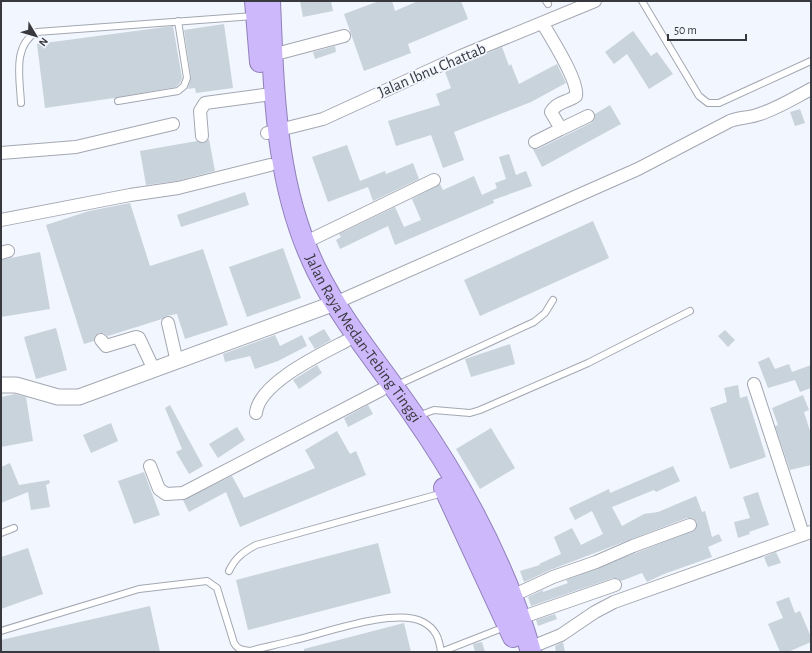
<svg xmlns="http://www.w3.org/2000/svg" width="812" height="653" viewBox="0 0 812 653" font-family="'Alegreya Sans',sans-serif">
<rect width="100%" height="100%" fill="#f2f6fe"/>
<path fill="#c9d3db" d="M 300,1 L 331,1 L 333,11 L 303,17 Z
M 379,1 L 392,1 L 395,11 L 418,1 L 461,1 L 468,19 L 408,44 L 411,53 L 364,71 L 344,14 Z
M 224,24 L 233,88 L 196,93 L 195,88 L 188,89 L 191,77 L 184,30 Z
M 173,26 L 182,78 L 180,83 L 176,87 L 114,98 L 45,108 L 37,44 Z
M 633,31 L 651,56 L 657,52 L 673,74 L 649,89 L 627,54 L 614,64 L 605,52 Z
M 335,46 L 336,52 L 315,59 L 313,52 Z
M 502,47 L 509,66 L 511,64 L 519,84 L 557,64 L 566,83 L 531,102 L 454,132 L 464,160 L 443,168 L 431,135 L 396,146 L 388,121 L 440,105 L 436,94 L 451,88 L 445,72 Z
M 610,105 L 621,124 L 542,167 L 533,149 L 538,149 L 591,123 L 594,120 L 595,114 Z
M 800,109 L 805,123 L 795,126 L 790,112 Z
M 209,139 L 215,171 L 177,181 L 146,185 L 140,151 L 197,141 L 203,143 Z
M 347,145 L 360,181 L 385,171 L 386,174 L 413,163 L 419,179 L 373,201 L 368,187 L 328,202 L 312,157 Z
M 509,154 L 516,175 L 526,171 L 532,186 L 493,200 L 494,203 L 395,245 L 388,226 L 340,249 L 336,240 L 341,237 L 339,234 L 395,207 L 404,227 L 421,220 L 412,199 L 440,184 L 443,190 L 474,176 L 482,195 L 497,188 L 495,183 L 506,179 L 499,157 Z
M 245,192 L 249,205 L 181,227 L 177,215 Z
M 130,203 L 150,266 L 203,249 L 228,325 L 185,339 L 177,314 L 166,316 L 162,319 L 108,336 L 104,333 L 99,333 L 94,337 L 94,341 L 84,344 L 46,225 L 89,211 Z
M 593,221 L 609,258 L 480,316 L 464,280 Z
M 283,248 L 301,298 L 247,317 L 229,267 Z
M 40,252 L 50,309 L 1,317 L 1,260 Z
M 56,328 L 67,370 L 36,379 L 24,337 Z
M 324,329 L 331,340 L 315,349 L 308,338 Z
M 725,330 L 735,340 L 728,347 L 718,336 Z
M 275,335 L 280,346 L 302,335 L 307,346 L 278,361 L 255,369 L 250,356 L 225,362 L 223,354 Z
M 510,344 L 515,364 L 471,377 L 465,359 Z
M 769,357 L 775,369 L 789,364 L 792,372 L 811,365 L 811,388 L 800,392 L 795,380 L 768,388 L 758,362 Z
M 317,365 L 322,373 L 299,389 L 293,380 Z
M 738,385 L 740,398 L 747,396 L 766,457 L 730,469 L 710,408 L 727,402 L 724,388 Z
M 15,394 L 26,397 L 33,441 L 1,447 L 1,397 Z
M 803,395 L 809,410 L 804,412 L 811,434 L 811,465 L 790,470 L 775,426 L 778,425 L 772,408 Z
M 170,405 L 203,466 L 189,474 L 176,452 L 182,449 L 165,408 Z
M 368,405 L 373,414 L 348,427 L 344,418 Z
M 111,423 L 118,441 L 91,453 L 83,435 Z
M 237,427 L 245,440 L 218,458 L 209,444 Z
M 491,428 L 515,468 L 480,489 L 456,449 Z
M 337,431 L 350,454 L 356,451 L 366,475 L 240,527 L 226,492 L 189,512 L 183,500 L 232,476 L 244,498 L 315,468 L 305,450 Z
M 10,463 L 19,485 L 49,480 L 50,483 L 46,485 L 50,507 L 31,510 L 28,492 L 1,503 L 1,467 Z
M 673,466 L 680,481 L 656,492 L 654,490 L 612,507 L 622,526 L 644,514 L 658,512 L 696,496 L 702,512 L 705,511 L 712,537 L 719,534 L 722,541 L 708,547 L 712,557 L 664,574 L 647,582 L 642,573 L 621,581 L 617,578 L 613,578 L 531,606 L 528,597 L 543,590 L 543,592 L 568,583 L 566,580 L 695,530 L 697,522 L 692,518 L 687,518 L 550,570 L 524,582 L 520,571 L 540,565 L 539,564 L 561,554 L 554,537 L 572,528 L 581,545 L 603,534 L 592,511 L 575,520 L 569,508 L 609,489 L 610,493 Z
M 144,472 L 160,515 L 134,524 L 118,481 Z
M 758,492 L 769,525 L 749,532 L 750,534 L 738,538 L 734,522 L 750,518 L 743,497 Z
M 378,543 L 391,593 L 248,630 L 236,580 Z
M 28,548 L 43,594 L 1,609 L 1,557 Z
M 776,552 L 781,563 L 768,567 L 764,557 Z
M 789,597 L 795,613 L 800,611 L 811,637 L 811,642 L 788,652 L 780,652 L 768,624 L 783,618 L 776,602 Z
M 150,606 L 160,652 L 1,652 L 1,640 Z
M 555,614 L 557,619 L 538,626 L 536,620 Z
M 404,623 L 411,652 L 304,652 L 304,649 Z
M 482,642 L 485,652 L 475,652 L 473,644 Z
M 563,642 L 565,652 L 556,652 L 555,646 Z"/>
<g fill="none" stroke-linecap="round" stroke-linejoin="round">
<g stroke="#a3a7b1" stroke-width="8">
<path id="service" d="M 546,1 L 548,4
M 642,1 L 699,96 L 708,103 L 719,103 L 811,61
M 118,101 L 178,91 L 184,86 L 187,78 L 178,21
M 21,103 C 20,79 12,45 37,32 L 254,16
M 395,386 L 534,322 L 545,313 L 553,300
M 418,416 L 434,410 L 470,413 L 480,410 L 588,363 L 690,311
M 1,533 L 14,528
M 229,571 C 235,558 243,552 256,545 L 443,493
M 1,631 L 139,589 L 207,581 L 217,588 L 234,643 C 238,650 243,650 250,651 C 265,647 280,644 295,640 C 325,633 396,607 423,622 C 436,629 439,638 441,652 L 505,627"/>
</g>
<g stroke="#a3a7b1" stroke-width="14">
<path id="minor" d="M 272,55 L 344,36
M 561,129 L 588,116
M 267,133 L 323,119 L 461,56 L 595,1
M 202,136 L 200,111 L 205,103 L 264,95
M 535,142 L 561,129 L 551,112 C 556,102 568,102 576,96 C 579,81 551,38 543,24
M 1,153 L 76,147 L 173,124
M 1,220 L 130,195 L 178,188 L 270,165
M 306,242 L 434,180
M 1,253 L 8,251
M 335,303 L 638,169 L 730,121 C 741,117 750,118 760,114 C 778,108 794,98 811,89
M 168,323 L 177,362
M 101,340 L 106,346 L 136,337 L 139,338 L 154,370
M 754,384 L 803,534
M 256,413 C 259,383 321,354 346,341
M 150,466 L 159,489 L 166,494 L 183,493 L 381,390
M 512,596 L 553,577 L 596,562 L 633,546 L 690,525
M 520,618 L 615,585
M 529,648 L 561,635 L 595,612 L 614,602 L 811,532"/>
</g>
<g stroke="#a3a7b1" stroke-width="17">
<path id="tertiary" d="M 1,385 L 16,385 L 58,397 L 79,397 L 335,303"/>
</g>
<g stroke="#9180b9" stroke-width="22">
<g id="trunk">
<path d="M 255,1 L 260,62"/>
<path id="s1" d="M 270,1 C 274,93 275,187 317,271 C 343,323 381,367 413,414 C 464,487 506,567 531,652"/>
<path d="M 444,488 L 513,637"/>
</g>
</g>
<use href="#service" stroke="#fff" stroke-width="6"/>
<use href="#minor" stroke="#fff" stroke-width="12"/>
<use href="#tertiary" stroke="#fff" stroke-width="15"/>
<use href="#trunk" stroke="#ceb8fc" stroke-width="20"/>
</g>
<g text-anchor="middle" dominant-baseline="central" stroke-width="3.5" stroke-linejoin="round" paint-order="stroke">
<g font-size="16" fill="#38393e" stroke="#f2f6fe">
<text transform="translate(432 70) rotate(-23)">Jalan Ibnu Chattab</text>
<text stroke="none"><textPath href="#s1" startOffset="358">Jalan Raya Medan-Tebing Tinggi</textPath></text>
</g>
</g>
<rect width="812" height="653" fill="none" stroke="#38393e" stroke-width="4"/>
<g transform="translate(36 36) rotate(128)" stroke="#f2f6fe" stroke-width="3" paint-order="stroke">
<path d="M0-3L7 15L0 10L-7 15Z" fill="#38393e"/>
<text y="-6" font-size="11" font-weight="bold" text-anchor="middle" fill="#38393e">N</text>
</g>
<path d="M668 34v6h78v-6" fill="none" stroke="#38393e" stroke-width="2"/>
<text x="674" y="34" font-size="12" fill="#38393e" stroke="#f2f6fe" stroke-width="3" paint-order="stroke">50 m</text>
</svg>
